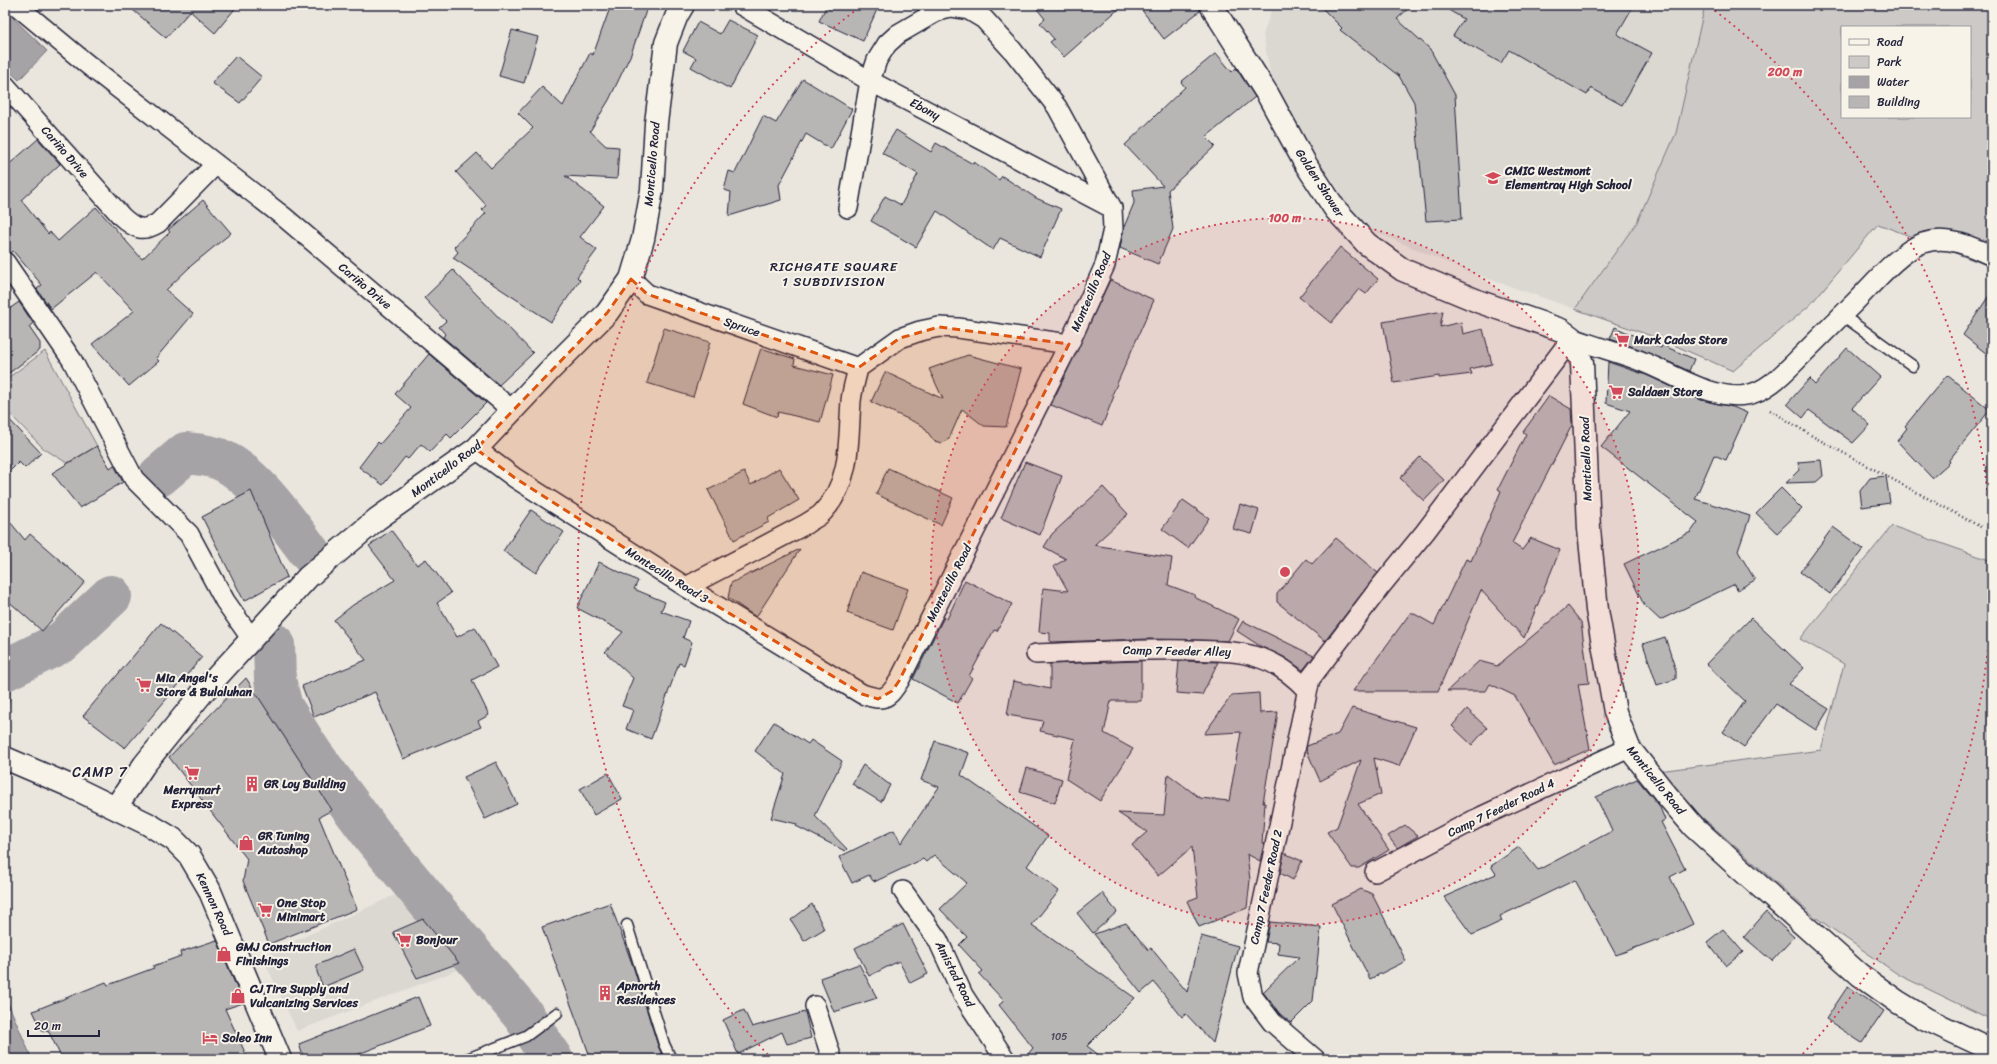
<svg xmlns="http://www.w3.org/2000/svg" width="1997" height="1064" viewBox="0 0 1997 1064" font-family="Sriracha,sans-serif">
<rect width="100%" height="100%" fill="#eae6de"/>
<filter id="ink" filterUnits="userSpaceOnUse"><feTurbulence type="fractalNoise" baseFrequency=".025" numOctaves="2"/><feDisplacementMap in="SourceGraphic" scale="8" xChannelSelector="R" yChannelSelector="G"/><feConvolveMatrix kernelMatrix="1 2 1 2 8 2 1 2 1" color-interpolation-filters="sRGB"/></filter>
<g filter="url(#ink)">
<path fill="#dbd8d2" d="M 1273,5 L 1705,5 L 1676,133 L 1637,222 L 1575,309 L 1469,272 L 1362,226 L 1274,93 L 1263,35 Z
M 410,888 L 468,966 L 297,1031 L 262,956 Z"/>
<path fill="#cdc9c6" stroke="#787680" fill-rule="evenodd" d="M 1705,5 L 1992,5 L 1992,267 L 1878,224 L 1810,305 L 1733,371 L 1660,339 L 1575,309 L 1637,222 L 1676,133 ZM 1842,27 L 1970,27 L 1970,117 L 1842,117 Z
M 45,351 L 97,446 L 67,463 L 43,448 L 9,413 L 5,413 L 5,380 Z
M 1892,526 L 1992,561 L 1992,1020 L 1899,975 L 1815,917 L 1651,772 L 1821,750 L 1844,664 L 1800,639 Z"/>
<path fill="#a6a3a6" stroke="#716f7b" d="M 5,10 L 47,51 L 19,80 L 5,67 Z
M 5,658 C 11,680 13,693 5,716 Z
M 5,996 L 32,1059 L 5,1059 Z"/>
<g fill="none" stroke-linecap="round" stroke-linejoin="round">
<path stroke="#a6a3a6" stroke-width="42" d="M 159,476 L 186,453 C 196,454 210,455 219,459 C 253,472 289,525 310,553
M 274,644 L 275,680 L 282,707 L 312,754 L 374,837 L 523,1015 L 552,1059
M 5,670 L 62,642 L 111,596"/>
</g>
<path fill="#b8b6b5" stroke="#22223b" d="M 127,5 L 238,5 L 215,33 L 190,11 L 166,38 Z
M 611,5 L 648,5 L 631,54 L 609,100 L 590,131 L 606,146 L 619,147 L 617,179 L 565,176 L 604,206 L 580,237 L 597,250 L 577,277 L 580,280 L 551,322 L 453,258 L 458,252 L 454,247 L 486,213 L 482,210 L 486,205 L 456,172 L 477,153 L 491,168 L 533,128 L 518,113 L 542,87 L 563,106 L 590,53 L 593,55 Z
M 827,5 L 879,5 L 863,41 L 819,21 Z
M 1034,5 L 1123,5 L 1064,57 L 1050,42 L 1054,39 L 1040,23 L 1045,19 Z
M 1138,5 L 1199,5 L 1200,11 L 1164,39 Z
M 1319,5 L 1412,5 L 1397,19 L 1430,49 L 1455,95 L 1462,219 L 1426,221 L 1414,102 L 1399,76 L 1340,30 L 1342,28 Z
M 1440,5 L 1634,5 L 1617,34 L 1652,53 L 1622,105 L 1591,88 L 1587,95 L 1509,50 L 1501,63 L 1453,36 L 1464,19 Z
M 728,20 L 758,35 L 730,89 L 691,67 L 696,58 L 683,51 L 698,22 L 720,34 Z
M 512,30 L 538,37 L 524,83 L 499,76 Z
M 1216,53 L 1232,72 L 1236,68 L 1255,97 L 1206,137 L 1215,146 L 1168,190 L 1173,229 L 1158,264 L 1120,248 L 1124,227 L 1134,203 L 1133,190 L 1163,186 L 1125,145 L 1185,87 L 1181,82 Z
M 236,56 L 262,77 L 240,103 L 212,83 Z
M 803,79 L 852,109 L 831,149 L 806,134 L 779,185 L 781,200 L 729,216 L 731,192 L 724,190 L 729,171 L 735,173 L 763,116 L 776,123 Z
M 896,130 L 931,152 L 936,143 L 973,164 L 974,162 L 999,180 L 1002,176 L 1036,198 L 1061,209 L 1040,257 L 1000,238 L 993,250 L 937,211 L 916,247 L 871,221 L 885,196 L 901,205 L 918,174 L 882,153 Z
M 38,139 L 60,164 L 21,200 L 48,234 L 50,232 L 58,241 L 96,207 L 142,259 L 170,232 L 168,230 L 203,200 L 231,233 L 192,265 L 166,290 L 193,314 L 156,358 L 159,361 L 129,386 L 92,344 L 134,311 L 97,272 L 51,309 L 37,289 L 42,285 L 13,251 L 11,253 L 5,251 L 5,168 Z
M 1340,247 L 1378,279 L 1366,294 L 1359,289 L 1331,323 L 1299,297 Z
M 453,270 L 533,353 L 499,385 L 443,337 L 445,334 L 439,327 L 446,321 L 424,298 Z
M 1110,280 L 1154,300 L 1112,395 L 1114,396 L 1102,426 L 1051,405 Z
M 1992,291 L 1992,358 L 1963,335 Z
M 19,302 L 33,323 L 29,327 L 40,343 L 40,350 L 5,376 L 5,312 Z
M 1443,311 L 1440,327 L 1461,322 L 1463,334 L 1483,329 L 1492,364 L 1470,369 L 1472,374 L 1439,378 L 1439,376 L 1394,383 L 1383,322 Z
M 1615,327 L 1661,348 L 1662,345 L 1694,359 L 1689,371 L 1642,350 L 1610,339 Z
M 664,328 L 710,342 L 693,397 L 647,383 Z
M 761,348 L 795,359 L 794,365 L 833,375 L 820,422 L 778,412 L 777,417 L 743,404 Z
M 1847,348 L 1880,377 L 1852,408 L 1870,425 L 1853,443 L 1809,410 L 1803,418 L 1787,404 L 1810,378 L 1811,381 L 1815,385 Z
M 429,354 L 486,403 L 451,438 L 447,434 L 430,452 L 421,444 L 408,459 L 405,457 L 383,485 L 359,467 L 378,442 L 380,444 L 411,408 L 395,394 Z
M 968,355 L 1021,369 L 1006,427 L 984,426 L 962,409 L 949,439 L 942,443 L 934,441 L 923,426 L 871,402 L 885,372 L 943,399 L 929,369 Z
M 1608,362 L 1646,375 L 1701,400 L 1733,407 L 1747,413 L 1726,460 L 1714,455 L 1695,499 L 1750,516 L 1738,551 L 1755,580 L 1737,590 L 1735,584 L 1660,620 L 1644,605 L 1624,564 L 1691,532 L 1698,522 L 1601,447 L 1630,411 L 1606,403 Z
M 1947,375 L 1990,410 L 1949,460 L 1950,462 L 1932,478 L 1897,441 L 1907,428 L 1905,426 Z
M 1549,396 L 1571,409 L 1572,425 L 1512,543 L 1522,550 L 1531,538 L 1560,550 L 1524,638 L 1481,590 L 1438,691 L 1353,691 L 1411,612 L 1434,625 L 1466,559 L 1471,561 L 1501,491 L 1498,489 L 1526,434 L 1523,432 Z
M 5,415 L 41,453 L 25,468 L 19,462 L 5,476 Z
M 97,446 L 110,468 L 114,465 L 123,482 L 80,508 L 52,473 Z
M 1420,457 L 1444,480 L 1424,501 L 1400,478 Z
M 1821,460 L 1823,476 L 1816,482 L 1786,483 L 1799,470 L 1798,462 Z
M 1025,462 L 1062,476 L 1040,535 L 1001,518 Z
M 779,468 L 799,500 L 768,518 L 769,522 L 734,540 L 708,490 L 744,472 L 751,485 Z
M 888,468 L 953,498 L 941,525 L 876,494 Z
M 1886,476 L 1890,503 L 1862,507 L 1860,491 L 1870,478 Z
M 1103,487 L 1128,514 L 1094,545 L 1172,558 L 1168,585 L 1195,595 L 1194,597 L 1239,619 L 1228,641 L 1150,639 L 1050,642 L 1050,633 L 1039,632 L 1043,588 L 1068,591 L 1054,566 L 1066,559 L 1044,547 L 1052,534 Z
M 1781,488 L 1802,509 L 1777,533 L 1756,513 Z
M 251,491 L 287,577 L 244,601 L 202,517 Z
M 1183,500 L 1209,518 L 1188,548 L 1162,529 Z
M 1240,504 L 1259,510 L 1252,534 L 1233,529 Z
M 531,510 L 564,532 L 536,573 L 503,551 Z
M 5,516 L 25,540 L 30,534 L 85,582 L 42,631 L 5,598 Z
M 1833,527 L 1863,549 L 1830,594 L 1800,572 Z
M 391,530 L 417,565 L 426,559 L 451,593 L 437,603 L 457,637 L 475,627 L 497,667 L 472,680 L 489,715 L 478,721 L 481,727 L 403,759 L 375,692 L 314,717 L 302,686 L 366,660 L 334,620 L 353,605 L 395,580 L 369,546 Z
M 1336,538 L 1378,573 L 1325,641 L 1277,602 L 1277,594 L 1306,559 L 1312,564 Z
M 800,549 L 756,617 L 728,598 L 731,583 Z
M 599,562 L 638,581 L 634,589 L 665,602 L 661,611 L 689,621 L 683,638 L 692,642 L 684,665 L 679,663 L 651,739 L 626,729 L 633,710 L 622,706 L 633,678 L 605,652 L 623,632 L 577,608 Z
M 861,572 L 908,589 L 893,630 L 847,613 Z
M 965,580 L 1012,604 L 997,631 L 994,630 L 969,676 L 972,678 L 958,703 L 913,679 L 944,617 L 947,619 Z
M 1568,606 L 1581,622 L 1589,683 L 1578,684 L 1590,749 L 1554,765 L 1515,696 L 1490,684 L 1486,691 L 1447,691 L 1479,661 L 1497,666 Z
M 1751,618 L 1804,668 L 1789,684 L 1829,709 L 1816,730 L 1776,704 L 1744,747 L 1723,732 L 1745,701 L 1706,664 Z
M 1243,621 L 1314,656 L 1303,670 L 1284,657 L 1260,646 L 1237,631 Z
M 161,623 L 202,657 L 125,748 L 83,716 Z
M 1665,637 L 1676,671 L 1676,679 L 1657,685 L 1643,644 Z
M 1141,661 L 1141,701 L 1111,701 L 1104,733 L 1133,749 L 1100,801 L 1066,779 L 1075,739 L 1040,731 L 1043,721 L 1007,715 L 1013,681 L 1050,689 L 1050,664 Z
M 1179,661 L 1218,662 L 1202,695 L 1176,693 Z
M 246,678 L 332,810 L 319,817 L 357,909 L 269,944 L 243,881 L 247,859 L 169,757 Z
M 1259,693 L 1260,713 L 1278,712 L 1263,803 L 1265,803 L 1262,843 L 1264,844 L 1260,861 L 1247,854 L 1250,880 L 1247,908 L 1199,927 L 1187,901 L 1198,897 L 1192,847 L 1158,876 L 1132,845 L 1147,832 L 1118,813 L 1164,815 L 1168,774 L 1200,798 L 1229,801 L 1241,732 L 1204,734 L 1232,695 Z
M 1352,708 L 1416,727 L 1399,766 L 1374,758 L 1381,794 L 1358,804 L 1389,850 L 1359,868 L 1352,868 L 1327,832 L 1337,827 L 1361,760 L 1320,781 L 1306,749 L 1307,746 L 1338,734 Z
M 1467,709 L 1487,728 L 1472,745 L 1452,726 Z
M 774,722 L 808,744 L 811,740 L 842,761 L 815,816 L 847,849 L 845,851 L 796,826 L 797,824 L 771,818 L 785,774 L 755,751 Z
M 935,741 L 969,753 L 961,775 L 1048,836 L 1027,866 L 1059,891 L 1032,925 L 1135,998 L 1087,1046 L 1104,1059 L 1024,1059 L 1033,1048 L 999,1005 L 1004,1001 L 979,974 L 983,971 L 959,945 L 967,937 L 940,909 L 967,883 L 934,855 L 926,862 L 923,859 L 874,882 L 876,880 L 873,881 L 869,875 L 852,883 L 839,857 L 894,830 L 901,843 L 939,787 L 921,780 Z
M 496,762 L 517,804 L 485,819 L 464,777 Z
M 863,765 L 890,785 L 881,802 L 852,784 Z
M 1027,768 L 1062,779 L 1055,803 L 1020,792 Z
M 608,773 L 622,799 L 594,815 L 580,789 Z
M 1637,779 L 1659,805 L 1665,820 L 1661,822 L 1685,869 L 1670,877 L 1693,924 L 1656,942 L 1656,940 L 1616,955 L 1575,880 L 1500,916 L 1502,921 L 1472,935 L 1444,897 L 1496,874 L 1491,866 L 1519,847 L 1538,870 L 1612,831 L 1596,797 Z
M 1405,825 L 1418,836 L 1397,848 L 1388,836 Z
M 1284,853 L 1302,861 L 1293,880 L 1280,873 Z
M 1361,889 L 1372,894 L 1406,961 L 1370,979 L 1332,904 Z
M 1102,893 L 1117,912 L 1093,933 L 1077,913 Z
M 610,903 L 634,969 L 658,1046 L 664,1059 L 591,1059 L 542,927 Z
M 812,904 L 824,929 L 804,941 L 791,920 Z
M 1766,912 L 1794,937 L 1772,961 L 1744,937 Z
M 423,919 L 459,963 L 417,978 L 393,932 Z
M 1270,922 L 1321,927 L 1313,1001 L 1291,1023 L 1280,1014 L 1263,992 L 1299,957 L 1278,954 L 1279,943 L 1266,942 Z
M 1126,923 L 1148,950 L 1151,948 L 1187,992 L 1201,936 L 1238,946 L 1213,1043 L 1186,1014 L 1182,1017 L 1154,982 L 1141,993 L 1094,934 Z
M 903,924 L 928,974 L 910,983 L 899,961 L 869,976 L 855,948 Z
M 1723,929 L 1743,952 L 1726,966 L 1707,942 Z
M 217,940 L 243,1003 L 225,1009 L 248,1059 L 62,1059 L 48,1030 L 43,1032 L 33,1011 L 106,982 L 108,985 L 154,968 L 153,966 L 181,956 L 180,952 Z
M 354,949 L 364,970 L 323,987 L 317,972 L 317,965 Z
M 859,964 L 877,998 L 834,1012 L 820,978 Z
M 1848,986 L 1884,1011 L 1862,1043 L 1826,1019 Z
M 418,997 L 430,1026 L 346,1059 L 304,1059 L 299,1044 Z
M 744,1010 L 752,1027 L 805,1012 L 811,1038 L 787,1044 L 782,1032 L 738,1054 L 723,1020 Z"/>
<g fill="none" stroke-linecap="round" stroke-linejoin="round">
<g stroke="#22223b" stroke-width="13">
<path id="service" d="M 1842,315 L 1913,366
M 627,925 L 664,1044 L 671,1059
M 467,1059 L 526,1036 L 557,1013"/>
</g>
<g stroke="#22223b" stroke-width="22">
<path id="minor" d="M 16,5 L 87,64 L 284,217 L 513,411
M 741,5 L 870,81 L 1112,208
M 5,85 L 122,217 C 135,229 143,232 158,223 L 216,164
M 5,262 L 72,360 L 134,479 L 189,534 L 225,601 L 251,638
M 631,279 L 647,294 L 858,368
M 476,449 L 515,478 L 686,587 L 862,694 C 883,701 887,700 899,681 L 1069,344 L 1105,265 L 1113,229 L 1112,208 L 1057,107 L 1013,51 L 984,19 L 969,10 L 951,7 L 941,9 L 898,34 L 887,44 L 877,60 L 870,81 L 848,208
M 686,587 L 806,524 C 811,520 819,517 823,512 C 852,481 848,439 851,401 C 852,390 856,378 858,368 L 900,338 L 920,331 L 939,327 L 958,328 L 1069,344
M 1036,654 C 1086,652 1137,649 1188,650 C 1211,651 1235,650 1257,657 C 1278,663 1293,675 1307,690
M 1375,872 L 1476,819 L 1629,748
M 903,891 L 938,940 L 963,995 L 1005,1059
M 815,1006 L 832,1059
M 1315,1059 L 1272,1022 L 1253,997 L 1248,973 L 1310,679 L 1380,587 L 1425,532 L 1572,338 C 1594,346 1616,352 1638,360 C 1669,371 1712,401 1746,395 C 1766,392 1783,374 1797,360 C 1816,341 1836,321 1855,302 C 1872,285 1900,251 1923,243 C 1947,235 1971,246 1992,256"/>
</g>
<g stroke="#22223b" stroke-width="25">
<path id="secondary" d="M 1211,5 L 1268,95 L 1305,163 L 1335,209 L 1367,244 L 1403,270 L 1480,302 L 1561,330 L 1572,338 L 1582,363 L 1589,529 L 1597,610 L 1615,712 L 1629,748 L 1664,792 L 1694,827 L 1737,866 L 1860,975 L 1898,1002 L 1926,1019 L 1992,1050
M 116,807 L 144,765 L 203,692 L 308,577 L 377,519 L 476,449 L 551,369 L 607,313 L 631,279 L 643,239 L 652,190 L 656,123 L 666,43 L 677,15 L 683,5"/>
</g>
<g stroke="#22223b" stroke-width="25">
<path id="trunk" d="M 5,758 L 68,785 L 148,824 L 173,839 L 189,855 L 209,889 L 280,1059"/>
</g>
<path stroke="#22223b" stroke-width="2.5" stroke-dasharray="1 3" stroke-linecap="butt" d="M 1770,410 L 1814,437 L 1981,527"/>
<use href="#service" stroke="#f7f3e8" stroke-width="10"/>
<use href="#minor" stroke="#f7f3e8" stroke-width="19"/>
<use href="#secondary" stroke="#f7f3e8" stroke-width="22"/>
<use href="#trunk" stroke="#f7f3e8" stroke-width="22"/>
</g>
</g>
<path fill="#de560e" fill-opacity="0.2" stroke="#de560e" stroke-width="3" stroke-dasharray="8 5" stroke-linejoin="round" d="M 631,279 L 647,294 L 858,368 L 900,338 L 939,327 L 1069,344 L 899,681 L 892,691 L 878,699 L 862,694 L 686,587 L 515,478 L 476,449 L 607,313 Z"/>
<circle cx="1285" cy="572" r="354" fill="#d1495b" fill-opacity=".12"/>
<g fill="none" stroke="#d1495b" stroke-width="2" stroke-dasharray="2 4">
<circle cx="1285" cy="572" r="354"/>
<path d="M1992 578A707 707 0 0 1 1798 1059M772 1059A707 707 0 0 1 860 7M1710 7A707 707 0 0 1 1992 566"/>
</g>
<defs>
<g id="school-bare" transform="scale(1.2)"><path d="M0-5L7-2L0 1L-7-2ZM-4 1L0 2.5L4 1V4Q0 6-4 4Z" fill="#d1495b" stroke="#f7f3e8" stroke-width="2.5" paint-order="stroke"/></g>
<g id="supermarket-bare" transform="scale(1.2)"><path d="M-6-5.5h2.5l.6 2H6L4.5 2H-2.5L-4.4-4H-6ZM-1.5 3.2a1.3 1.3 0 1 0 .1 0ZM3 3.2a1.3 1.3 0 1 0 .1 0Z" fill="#d1495b" stroke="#f7f3e8" stroke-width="2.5" paint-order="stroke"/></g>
<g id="building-bare" transform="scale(1.2)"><path d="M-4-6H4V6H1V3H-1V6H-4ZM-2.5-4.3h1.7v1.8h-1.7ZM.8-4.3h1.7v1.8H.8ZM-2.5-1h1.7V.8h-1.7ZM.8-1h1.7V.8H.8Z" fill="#d1495b" stroke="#f7f3e8" stroke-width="2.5" paint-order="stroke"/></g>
<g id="shop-bare" transform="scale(1.2)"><path d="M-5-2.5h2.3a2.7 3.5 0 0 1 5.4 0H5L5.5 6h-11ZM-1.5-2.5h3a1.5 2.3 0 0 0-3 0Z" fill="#d1495b" stroke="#f7f3e8" stroke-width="2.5" paint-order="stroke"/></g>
<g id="hotel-bare" transform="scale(1.2)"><path d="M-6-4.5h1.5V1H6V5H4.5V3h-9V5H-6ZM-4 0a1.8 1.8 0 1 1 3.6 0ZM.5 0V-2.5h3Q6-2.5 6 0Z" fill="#d1495b" stroke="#f7f3e8" stroke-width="2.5" paint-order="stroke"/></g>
</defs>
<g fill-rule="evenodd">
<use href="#school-bare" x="1493" y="178"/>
<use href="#supermarket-bare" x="1622" y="340"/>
<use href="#supermarket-bare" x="1616" y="392"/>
<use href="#supermarket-bare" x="144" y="685"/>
<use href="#supermarket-bare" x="192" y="773"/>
<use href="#building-bare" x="252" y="784"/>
<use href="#shop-bare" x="246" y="843"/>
<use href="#supermarket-bare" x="265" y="910"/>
<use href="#supermarket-bare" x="404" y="940"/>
<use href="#shop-bare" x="224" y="954"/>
<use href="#building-bare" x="605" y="993"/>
<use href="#shop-bare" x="238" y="996"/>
<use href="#hotel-bare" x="210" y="1038"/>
</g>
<g text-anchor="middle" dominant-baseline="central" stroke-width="4" stroke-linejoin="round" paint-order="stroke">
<g font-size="10" fill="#48475a">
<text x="1059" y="1037">105</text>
</g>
<g font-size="12" fill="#22223b" stroke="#f7f3e8">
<text transform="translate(925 109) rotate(28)">Ebony</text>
<text transform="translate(65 152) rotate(49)">Cariño Drive</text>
<text transform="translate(652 164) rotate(-85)">Monticello Road</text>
<text transform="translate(1320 183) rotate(57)">Golden Shower</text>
<text transform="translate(365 286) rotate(40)">Cariño Drive</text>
<text transform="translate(1091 292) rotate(-67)">Montecillo Road</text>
<text transform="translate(742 327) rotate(19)">Spruce</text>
<text transform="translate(1586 459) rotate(-92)">Monticello Road</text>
<text transform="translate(446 469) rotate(-37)">Monticello Road</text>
<text transform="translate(667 575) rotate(32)">Montecillo Road 3</text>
<text transform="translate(949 583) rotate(-63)">Montecillo Road</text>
<text transform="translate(1177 651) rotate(1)">Camp 7 Feeder Alley</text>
<text transform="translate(1656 780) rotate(51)">Monticello Road</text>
<text transform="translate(1501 808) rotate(-26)">Camp 7 Feeder Road 4</text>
<text transform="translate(1266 887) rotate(-78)">Camp 7 Feeder Road 2</text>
<text transform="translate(214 904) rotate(65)">Kennon Road</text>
<text transform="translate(955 974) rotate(63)">Amistad Road</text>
</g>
<g font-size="12" font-weight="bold" fill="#22223b" stroke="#f7f3e8" text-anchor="start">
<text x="1505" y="171">CMIC Westmont<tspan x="1505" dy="14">Elementray High School</tspan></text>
<text x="1634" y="340">Mark Cados Store</text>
<text x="1628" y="392">Saldaen Store</text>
<text x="156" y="678">Mia Angel's<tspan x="156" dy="14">Store &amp; Bulaluhan</tspan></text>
<text x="264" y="784">GR Loy Building</text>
<text x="192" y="790" text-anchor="middle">Merrymart<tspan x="192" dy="14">Express</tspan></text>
<text x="258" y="836">GR Tuning<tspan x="258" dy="14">Autoshop</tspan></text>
<text x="277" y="903">One Stop<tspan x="277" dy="14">Minimart</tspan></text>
<text x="416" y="940">Bonjour</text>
<text x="236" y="947">GMJ Construction<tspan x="236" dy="14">Finishings</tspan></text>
<text x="617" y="986">Apnorth<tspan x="617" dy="14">Residences</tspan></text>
<text x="250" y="989">CJ Tire Supply and<tspan x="250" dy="14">Vulcanizing Services</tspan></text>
<text x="222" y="1038">Soleo Inn</text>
</g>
<g font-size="13" letter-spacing="1" fill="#22223b" stroke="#f7f3e8">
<text x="834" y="266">RICHGATE SQUARE<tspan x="834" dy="15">1 SUBDIVISION</tspan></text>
</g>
<g font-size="14" letter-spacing="1" fill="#22223b" stroke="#f7f3e8">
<text x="100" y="772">CAMP 7</text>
</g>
</g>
<circle cx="1285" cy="572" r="6" fill="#d1495b" stroke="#f7f3e8" stroke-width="2"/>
<g font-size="12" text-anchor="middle" font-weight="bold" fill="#d1495b" stroke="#f7f3e8" stroke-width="4" stroke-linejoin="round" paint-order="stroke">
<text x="1785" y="76">200 m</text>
<text x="1285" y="222">100 m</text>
</g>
<rect width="1997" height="1064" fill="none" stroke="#f7f3e8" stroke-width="20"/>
<rect x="10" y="10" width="1977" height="1044" fill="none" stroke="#22223b" stroke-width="1.5" filter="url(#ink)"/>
<rect x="1841" y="26" width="130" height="92" fill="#f7f3e8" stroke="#a29fa3"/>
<rect x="1849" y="39" width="20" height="6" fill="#f7f3e8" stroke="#a29fa3"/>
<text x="1877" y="46" font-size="12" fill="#22223b">Road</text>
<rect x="1849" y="56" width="20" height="12" fill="#cdc9c6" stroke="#a29fa3"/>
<text x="1877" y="66" font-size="12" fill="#22223b">Park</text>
<rect x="1849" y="76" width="20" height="12" fill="#a6a3a6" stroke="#a29fa3"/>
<text x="1877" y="86" font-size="12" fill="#22223b">Water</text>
<rect x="1849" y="96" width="20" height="12" fill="#b8b6b5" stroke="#a29fa3"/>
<text x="1877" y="106" font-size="12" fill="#22223b">Building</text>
<path d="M28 1030v6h71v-6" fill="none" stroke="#22223b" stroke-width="2"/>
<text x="34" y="1030" font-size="12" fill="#22223b" stroke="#f7f3e8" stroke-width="3" paint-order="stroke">20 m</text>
</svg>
